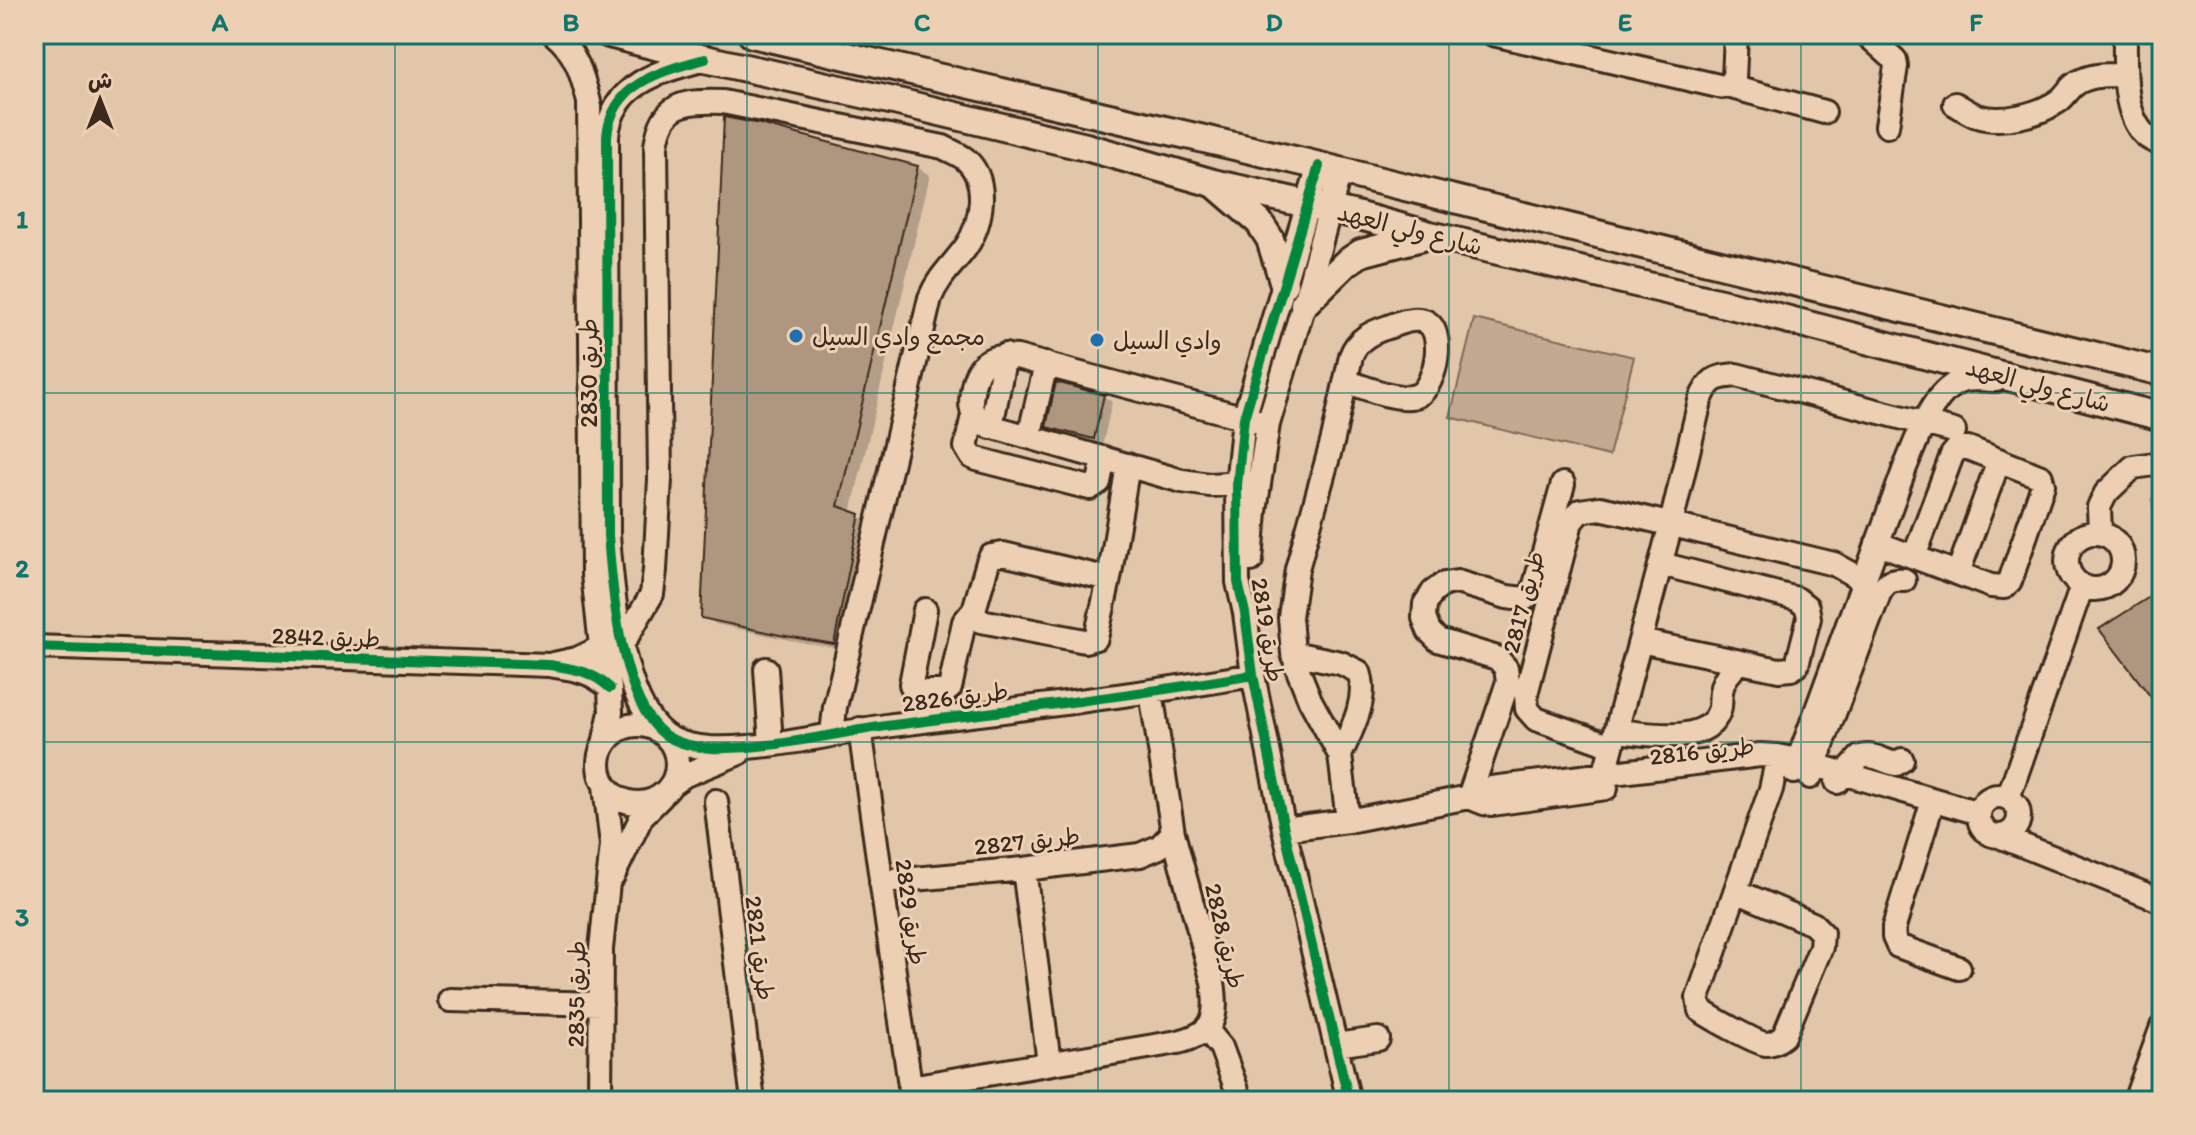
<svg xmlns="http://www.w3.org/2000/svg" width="2196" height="1135" viewBox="0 0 2196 1135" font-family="Itim,'Playpen Sans Arabic',sans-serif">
<rect width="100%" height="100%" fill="#e2c6aa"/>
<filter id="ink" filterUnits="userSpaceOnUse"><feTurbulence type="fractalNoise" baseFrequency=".0125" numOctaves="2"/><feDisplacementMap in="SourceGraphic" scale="16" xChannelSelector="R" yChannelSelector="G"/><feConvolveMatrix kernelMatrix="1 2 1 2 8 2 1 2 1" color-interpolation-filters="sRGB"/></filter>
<g filter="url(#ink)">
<path fill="#c3a990" stroke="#7f6a57" stroke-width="2" d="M 1474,319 L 1634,357 L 1609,456 L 1450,417 Z"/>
<path fill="#0003" d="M 759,126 L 918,168 L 930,175 L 851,513 L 872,523 L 847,650 L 794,641 L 716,624 L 703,616 Z
M 1103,396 L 1112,402 L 1103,443 L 1057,432 L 1048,426 Z
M 2162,497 L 2162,551 L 2150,498 Z
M 2162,591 L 2162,704 L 2155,700 Z"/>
<path fill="#ae967f" stroke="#3b2a1e" stroke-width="2" d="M 724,117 L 760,124 L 918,166 L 838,506 L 860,514 L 834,644 L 780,635 L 701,618 Z
M 1056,382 L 1104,395 L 1094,439 L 1046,427 Z
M 2162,589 L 2162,694 L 2154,701 L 2099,629 Z"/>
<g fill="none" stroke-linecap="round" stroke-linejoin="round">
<g stroke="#3b2a1e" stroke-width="28">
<path id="minor" d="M 554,34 C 576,52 582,74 589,102 L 593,574 L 601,646 L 610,688 L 611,712 L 604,744
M 1493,34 L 1723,87 L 1727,86 L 1734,79 L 1736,34
M 1866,34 L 1895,60 L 1896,66 L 1887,126
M 2125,34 C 2125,64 2122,113 2145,135 C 2150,140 2156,142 2162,144
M 705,59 C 661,71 612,83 607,136 L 608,535 C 612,587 620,702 665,735 C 678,744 695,747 711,748 C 769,750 828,734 886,726 C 1008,710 1131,696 1253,675
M 1727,86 L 1824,112
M 1955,104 C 1962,108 1969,113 1977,116 C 2001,124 2039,115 2060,100 C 2068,93 2071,84 2083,80 C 2097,74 2111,75 2125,75
M 1319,166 L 1244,418 L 1237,485 L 1238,582 L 1245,613 L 1253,675 L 1284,829 L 1349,1101
M 1346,381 C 1363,387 1401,403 1418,395 C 1436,386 1447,329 1424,321 C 1413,317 1399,323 1388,327 C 1372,332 1357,339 1351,356 L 1333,439 L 1297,569 L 1290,617 L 1293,653 L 1298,670 L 1310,700 L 1340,755 L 1348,821
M 973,415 L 966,447 L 972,457 L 977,459 L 1090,488 L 1099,482 L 1104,458
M 991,427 L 1005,355
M 1029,437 L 1046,364
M 1259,482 L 1210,485 L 1182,481 L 980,423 C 969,411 970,402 973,386 C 978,361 992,354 1017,357 L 1268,424
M 2100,533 L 2099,507 L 2106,493 L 2133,467 L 2162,463
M2067 561a28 28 0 1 1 56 0a28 28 0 1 1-56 0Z
M 1877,543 L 1991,586 L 2004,587 L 2010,581 L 2043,485 L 2041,477 L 1968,448 L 1958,448 L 1952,455 L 1914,557
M 1251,560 L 1255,511 L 1268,424 L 1304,304 L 1340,171
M 1958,573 L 1999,460
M 1109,579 L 1003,554 L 991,556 L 988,562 L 974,610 L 976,617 L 981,621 L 1085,641 L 1096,638 L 1109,579 L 1128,465
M 925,610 L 911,684 L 914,692 L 945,692 L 950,688 L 964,622 L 974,610
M 1640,641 L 1779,670 L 1791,669 L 1797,665 L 1809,618 L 1807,607 L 1797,599 L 1661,564
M 34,647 L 549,665 C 575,669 590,670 610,688
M 1293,653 L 1341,663 L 1359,672 C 1369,699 1351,731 1340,755
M 549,665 L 577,659 L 608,644 L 622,645 L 652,594 L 655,570 L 660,479 L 656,146 C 662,102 684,101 723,102 L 943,147 C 950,151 959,154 965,159 C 990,180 982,223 966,247 C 953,265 939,276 930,298 L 835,707 L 832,734
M 766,669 L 771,744
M599 764a39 39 0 1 1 78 0a39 39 0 1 1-78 0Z
M 860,729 L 912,1100
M 1616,731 C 1644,733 1707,747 1719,711 C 1721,706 1720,698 1721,692 C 1723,678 1730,672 1740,662
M 1612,746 L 1536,719 L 1527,709 L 1526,694 L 1571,522 L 1580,511 L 1600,508 L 1627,514 L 1834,564 L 1854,575 L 1863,583
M 1794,772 L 1906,465 C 1918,438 1933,387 1965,380 C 1975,378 1986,380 1996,380
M 1810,777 L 1879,594 C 1885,582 1891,579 1904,580
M 1837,782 L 1860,757 C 1873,753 1883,761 1896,764 L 1902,760
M 672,784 L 685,775 L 739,753
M 1602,784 L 1671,524 L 1700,401 C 1709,379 1714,377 1736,375 L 1954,431
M1979 816a20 20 0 1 1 40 0a20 20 0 1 1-40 0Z
M 1469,797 L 1484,803 L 1492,804 L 1606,788
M 1469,797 L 1508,682 L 1506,668 L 1497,658 L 1438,640 L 1429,631 L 1424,618 L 1425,604 L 1433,592 L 1444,584 L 1457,582 L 1507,597 L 1524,599 L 1533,592 L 1563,484
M 2008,798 L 2082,586
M 716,801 L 753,1101
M 1929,813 L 1894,927 L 1894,937 L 1898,946 L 1959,968
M 1284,829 L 1348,821 L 1469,797 L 1476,793 L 1492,788 L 1760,755 L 1778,756 L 1798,760 L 1979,813
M 1999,836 L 2162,901
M 1024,869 L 1049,1063
M 613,876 L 642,816 L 661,797
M 881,882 L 1024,869 L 1140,855 L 1159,847 L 1173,833
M 1736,891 L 1813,924 L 1822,933 L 1821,947 L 1784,1036 C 1779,1040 1774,1044 1766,1044 C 1756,1043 1710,1017 1700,1010 L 1698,998 L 1771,789 L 1778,756
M 450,1000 L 601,1004
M 1207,1030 L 1221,1047 L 1241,1101
M 1336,1045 L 1378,1039
M 910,1087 L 1178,1042 C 1215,1033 1218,1018 1213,982 L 1173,833 L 1151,692
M 600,1101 L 601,949 L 612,845 L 605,786
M 2135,1101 L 2162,1027"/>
</g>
<g stroke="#3b2a1e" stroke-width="32">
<path id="major" d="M 609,34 L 705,59 L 894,101 L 1086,147 L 1213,183 L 1352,214 L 1430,235 L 1751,310 L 2162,417
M 752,34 L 1303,162 L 2162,372
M 1216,185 L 1259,222 L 1270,239 L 1284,284
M 1304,304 L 1346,263 L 1361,253 L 1426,236"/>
</g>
<path stroke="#3b2a1e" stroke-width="3" stroke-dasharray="2 6" stroke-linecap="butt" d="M 811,1101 L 890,1090"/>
<use href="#minor" stroke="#edd0b3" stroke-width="22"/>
<use href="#major" stroke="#edd0b3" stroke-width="26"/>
<g stroke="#edd0b3" stroke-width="15">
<path id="cycleway" d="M 705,59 C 661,71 612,83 607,136 L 608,535 C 612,587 620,702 665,735 C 678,744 695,747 711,748 C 769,750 828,734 886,726 C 1008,710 1131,696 1253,675
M 1319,166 L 1244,418 L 1237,485 L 1238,582 L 1245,613 L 1253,675 L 1284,829 L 1349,1101
M 34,647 L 549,665 C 575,669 590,670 610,688"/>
</g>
<use href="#cycleway" stroke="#00873e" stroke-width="10"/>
</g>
</g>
<path fill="none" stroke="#0f766e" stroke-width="2" stroke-opacity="0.55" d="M 395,34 L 395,1101M 747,34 L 747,1101M 1098,34 L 1098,1101M 1449,34 L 1449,1101M 1801,34 L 1801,1101M 34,393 L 2162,393M 34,742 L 2162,742"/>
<g fill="#1f6fb2" stroke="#edd0b3" stroke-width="3">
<circle cx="796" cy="336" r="8"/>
<circle cx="1097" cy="340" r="8"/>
</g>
<g text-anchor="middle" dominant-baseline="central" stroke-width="6" stroke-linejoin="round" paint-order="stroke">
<g font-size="24" fill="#3b2a1e" stroke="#edd0b3">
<text transform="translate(1410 229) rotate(14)">شارع ولي العهد</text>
<text transform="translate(588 373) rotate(-90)">طريق 2830</text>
<text transform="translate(2038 385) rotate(15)">شارع ولي العهد</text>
<text transform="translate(1523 602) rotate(-75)">طريق 2817</text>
<text transform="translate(1268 630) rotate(81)">طريق 2819</text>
<text transform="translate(326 637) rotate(2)">طريق 2842</text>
<text transform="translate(955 697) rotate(-7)">طريق 2826</text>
<text transform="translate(1702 751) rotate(-6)">طريق 2816</text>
<text transform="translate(1027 841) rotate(-6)">طريق 2827</text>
<text transform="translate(911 912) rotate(82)">طريق 2829</text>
<text transform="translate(1225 936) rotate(77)">طريق 2828</text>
<text transform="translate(760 948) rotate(83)">طريق 2821</text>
<text transform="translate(576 994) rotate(-89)">طريق 2835</text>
</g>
<g font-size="24" fill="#3b2a1e" stroke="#edd0b3" text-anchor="start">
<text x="812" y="336">مجمع وادي السيل</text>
<text x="1113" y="340">وادي السيل</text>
</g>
</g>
<rect width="2196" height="1135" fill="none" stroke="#edd0b3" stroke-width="88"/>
<g transform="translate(100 100)" stroke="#edd0b3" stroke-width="6" paint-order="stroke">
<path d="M0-6L14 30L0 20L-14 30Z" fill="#3b2a1e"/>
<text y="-12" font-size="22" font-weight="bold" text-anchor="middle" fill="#3b2a1e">ش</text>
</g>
<rect x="44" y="44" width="2108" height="1047" fill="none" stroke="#0f766e" stroke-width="3"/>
<g font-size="26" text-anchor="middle" font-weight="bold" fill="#0f766e">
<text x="220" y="31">A</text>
<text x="571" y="31">B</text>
<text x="922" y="31">C</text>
<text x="1274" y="31">D</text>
<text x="1625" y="31">E</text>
<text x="1976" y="31">F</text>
<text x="22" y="228">1</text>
<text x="22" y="577">2</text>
<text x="22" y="926">3</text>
</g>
</svg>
